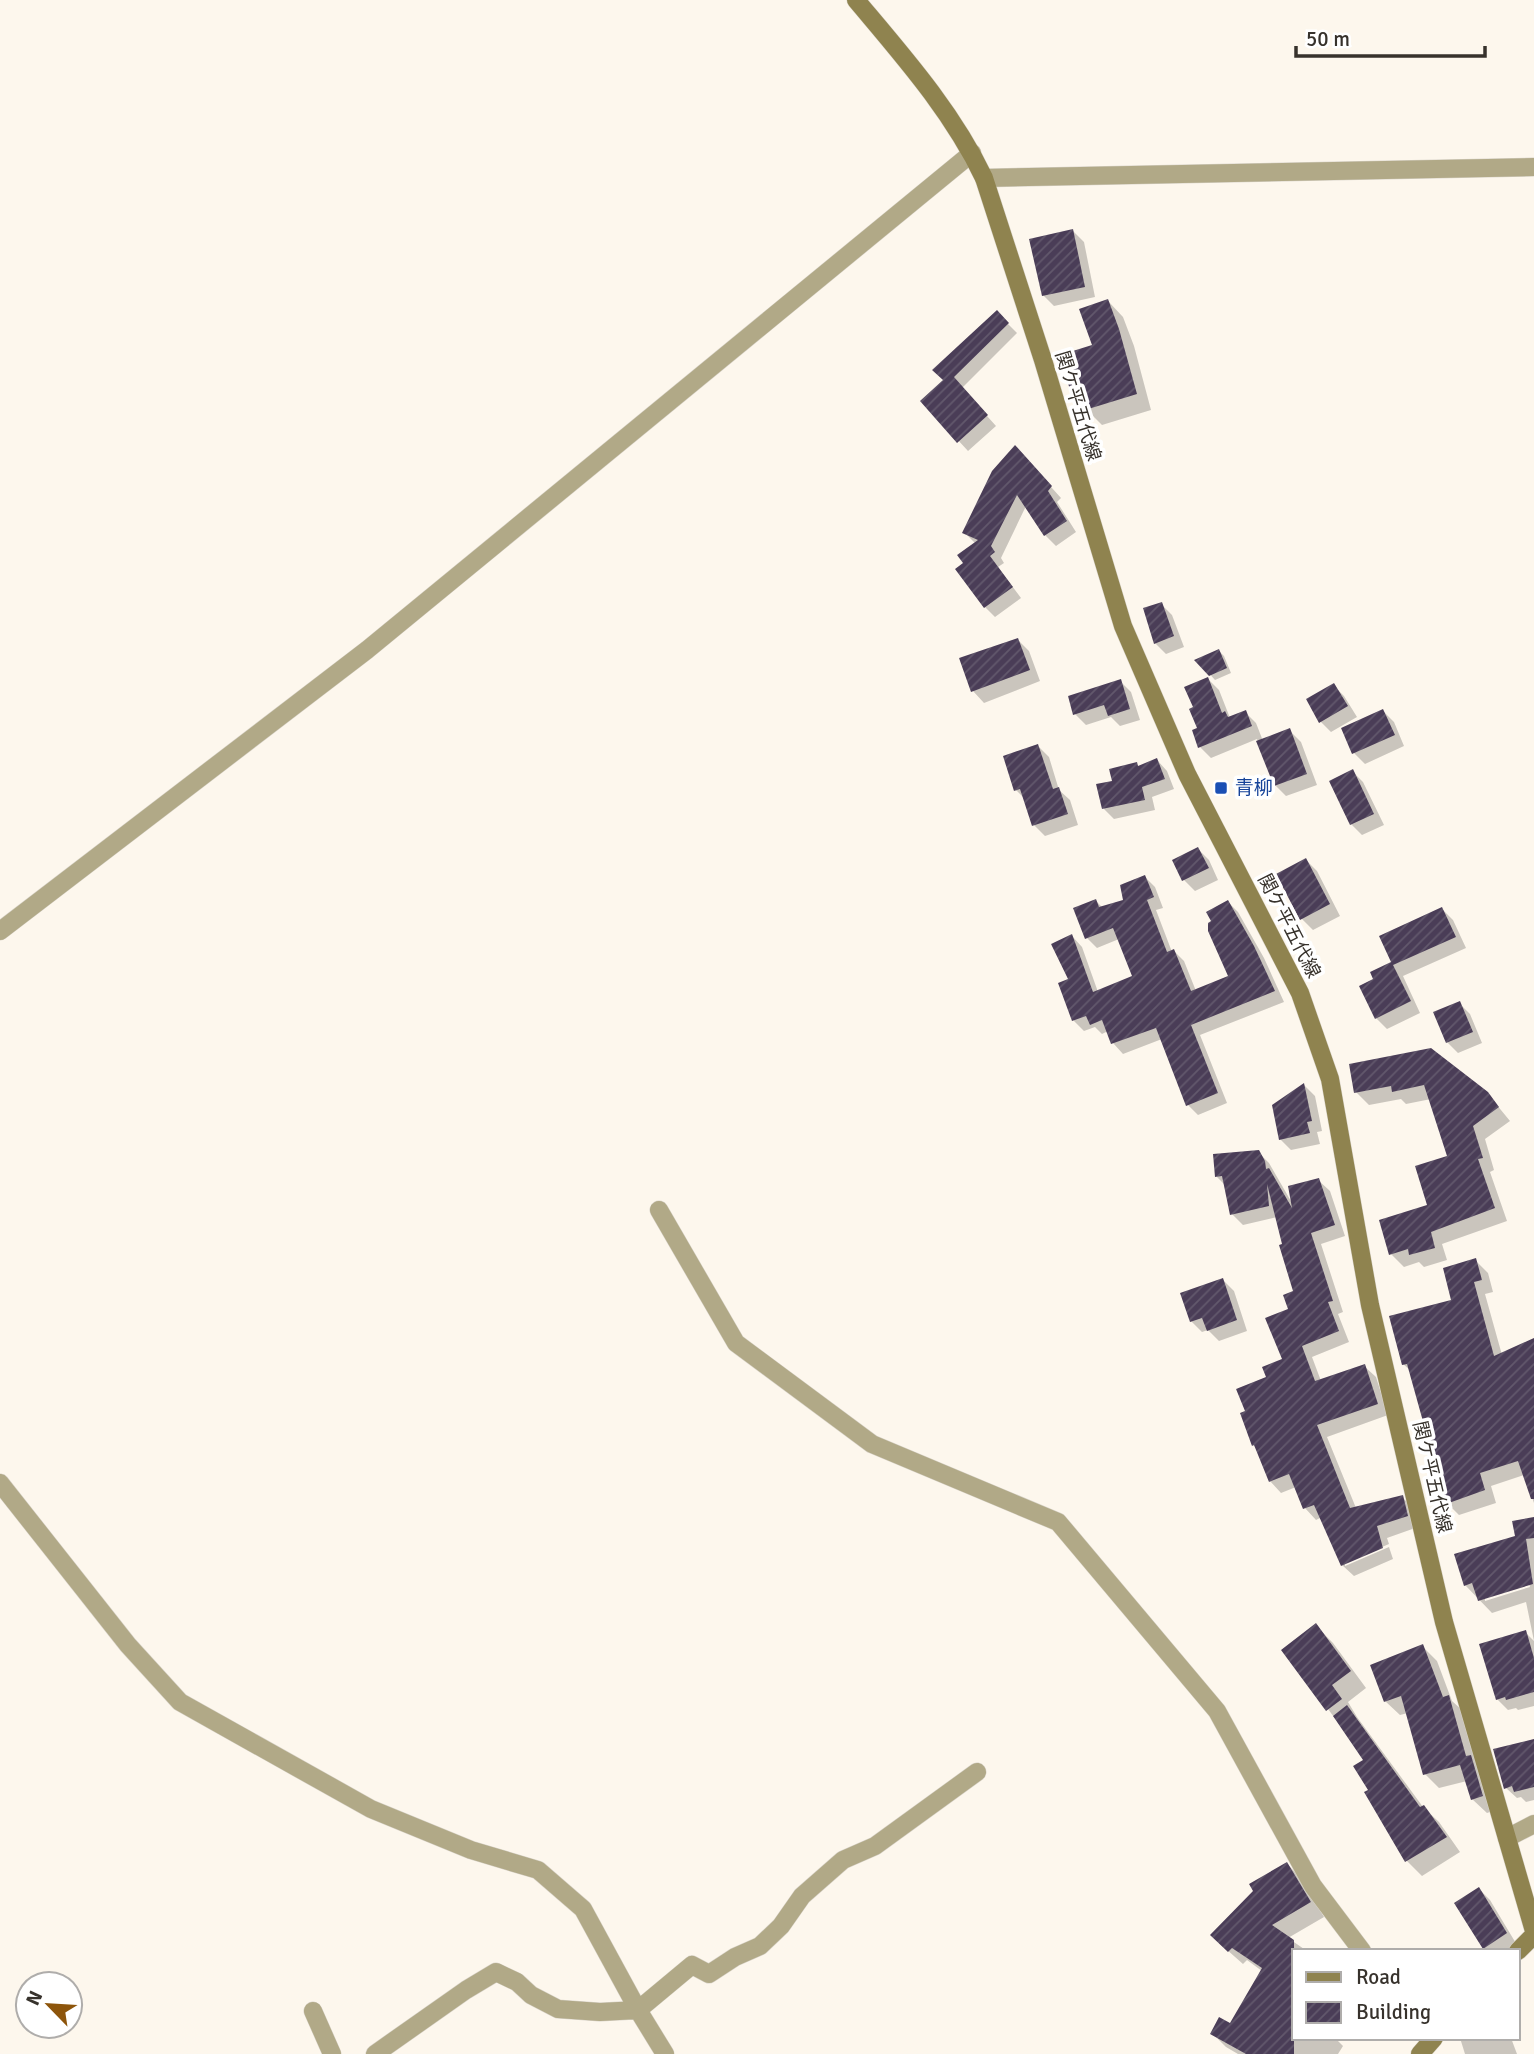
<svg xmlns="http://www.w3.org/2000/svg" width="1534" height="2054" viewBox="0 0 1534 2054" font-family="Signika,'Noto Sans JP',sans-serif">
<defs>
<pattern id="building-hatch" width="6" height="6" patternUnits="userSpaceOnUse" patternTransform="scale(1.75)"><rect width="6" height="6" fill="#4a3d57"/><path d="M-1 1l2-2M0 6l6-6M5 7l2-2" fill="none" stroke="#62586c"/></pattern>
</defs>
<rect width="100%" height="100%" fill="#fdf7ed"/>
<path fill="#0003" fill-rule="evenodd" d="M 1073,231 L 1084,242 L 1095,297 L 1054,306 L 1043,295 Z
M 1108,301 L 1123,317 L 1134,346 L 1151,410 L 1102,425 L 1086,409 L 1084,401 L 1072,389 L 1094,346 Z
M 997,313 L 1017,333 L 962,388 L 996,426 L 968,451 L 922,401 L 945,381 Z
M 1025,458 L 1061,498 L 1057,502 L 1076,532 L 1056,546 L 1045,535 L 1026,506 L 1001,558 L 1004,563 L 998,567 L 1021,598 L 995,617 L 985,607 L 965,564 L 976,544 L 965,533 Z
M 1161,604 L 1172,615 L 1184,647 L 1166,654 L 1155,643 Z
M 1018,640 L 1029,651 L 1040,681 L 984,703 L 973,691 L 961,659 Z
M 1219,651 L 1224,656 L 1231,673 L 1215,680 L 1197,660 Z
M 1208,679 L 1219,690 L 1230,718 L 1245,712 L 1256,723 L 1263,741 L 1290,731 L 1301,742 L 1317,785 L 1286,796 L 1275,785 L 1257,739 L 1211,758 L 1200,747 L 1194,731 L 1199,729 L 1195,708 Z
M 1120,681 L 1131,692 L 1140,720 L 1120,726 L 1111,717 L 1086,725 L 1075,714 Z
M 1333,685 L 1344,696 L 1357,717 L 1331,732 L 1320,721 Z
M 1383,711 L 1394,722 L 1404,746 L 1365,764 L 1354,753 Z
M 1038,746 L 1049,757 L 1059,790 L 1070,800 L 1078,825 L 1045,836 L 1034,825 L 1025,799 L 1016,790 Z
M 1157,760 L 1167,771 L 1174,789 L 1152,797 L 1155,810 L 1114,819 L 1104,809 L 1114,782 L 1136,764 L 1139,767 Z
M 1352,771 L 1363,782 L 1384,825 L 1362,835 L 1351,824 Z
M 1198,849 L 1209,860 L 1218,880 L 1195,891 L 1184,880 L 1174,861 Z
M 1306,860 L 1317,871 L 1340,916 L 1313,930 L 1302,919 L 1279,875 Z
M 1145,877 L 1155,887 L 1163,908 L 1156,910 L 1172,952 L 1174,951 L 1184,961 L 1196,991 L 1231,977 L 1228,902 L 1238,912 L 1264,958 L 1284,1002 L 1200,1035 L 1227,1103 L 1198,1115 L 1188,1105 L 1162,1039 L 1123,1054 L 1113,1043 L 1108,1031 L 1102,1034 L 1095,1027 L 1084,1031 L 1074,1021 L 1060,984 L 1070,980 L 1072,936 L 1082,947 L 1098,992 L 1134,977 L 1119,939 L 1097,948 L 1087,938 L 1096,901 L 1103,908 L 1125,902 Z
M 1442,909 L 1453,920 L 1466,948 L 1403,976 L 1420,1013 L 1387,1029 L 1376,1018 L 1375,980 Z
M 1459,1003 L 1470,1014 L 1482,1043 L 1458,1053 L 1447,1042 Z
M 1351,1065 L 1487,1093 L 1510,1121 L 1485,1139 L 1494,1170 L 1490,1172 L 1507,1221 L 1442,1244 L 1447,1260 L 1424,1267 L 1419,1262 L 1404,1267 L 1391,1254 L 1429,1206 L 1449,1158 L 1431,1099 L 1406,1104 L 1401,1099 L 1369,1105 L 1356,1092 Z
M 1304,1085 L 1315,1096 L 1322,1131 L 1317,1132 L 1320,1144 L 1291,1150 L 1280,1139 Z
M 1258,1152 L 1269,1163 L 1292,1203 L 1318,1180 L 1330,1191 L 1345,1236 L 1321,1244 L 1343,1312 L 1338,1314 L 1349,1342 L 1312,1357 L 1321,1381 L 1364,1366 L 1376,1377 L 1388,1415 L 1327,1437 L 1356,1508 L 1402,1497 L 1413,1508 L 1418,1527 L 1387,1538 L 1389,1544 L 1345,1563 L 1345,1566 L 1389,1547 L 1393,1559 L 1354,1576 L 1342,1565 L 1322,1517 L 1316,1520 L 1305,1508 L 1296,1487 L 1281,1493 L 1270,1481 L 1257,1448 L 1253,1445 L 1247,1412 L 1268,1378 L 1284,1360 L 1290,1310 L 1295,1292 L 1277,1217 L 1243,1225 L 1232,1214 L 1225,1185 L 1216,1176 Z
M 1475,1260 L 1488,1273 L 1493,1292 L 1485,1294 L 1502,1355 L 1534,1340 L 1534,1503 L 1524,1475 L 1491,1486 L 1496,1503 L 1459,1515 L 1447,1503 L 1411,1371 L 1403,1364 L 1453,1301 Z
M 1223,1280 L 1234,1291 L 1247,1331 L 1219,1341 L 1208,1330 L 1202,1332 L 1191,1321 Z
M 1534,1518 L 1534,1706 L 1518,1710 L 1516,1708 L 1508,1710 L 1497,1699 L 1525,1632 L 1534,1641 L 1526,1602 L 1492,1613 L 1465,1585 ZM 1529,1584 L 1530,1587 L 1485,1601 L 1485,1597 Z
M 1316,1626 L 1333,1643 L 1366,1688 L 1348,1702 L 1357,1717 L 1423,1807 L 1439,1822 L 1460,1852 L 1422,1876 L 1407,1861 L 1366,1760 L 1284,1650 Z
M 1422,1646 L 1437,1661 L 1452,1701 L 1463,1711 L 1496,1810 L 1487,1813 L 1472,1799 L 1467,1781 L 1439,1788 L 1425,1774 L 1408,1713 L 1400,1715 L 1385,1701 Z
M 1534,1740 L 1534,1800 L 1526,1802 L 1521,1797 L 1517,1798 L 1506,1788 Z
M 1287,1864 L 1301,1878 L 1324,1917 L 1288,1938 L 1307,1951 L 1294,1951 L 1294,2038 L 1335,2038 L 1343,2046 L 1338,2054 L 1238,2054 L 1226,2047 L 1212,2033 L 1231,2025 L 1262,1971 L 1247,1960 L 1243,1964 L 1226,1949 Z
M 1479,1889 L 1490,1900 L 1517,1945 L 1507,1951 L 1487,1951 L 1484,1948 Z
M 1460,2038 L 1511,2038 L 1517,2054 L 1465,2054 Z"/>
<path fill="url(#building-hatch)" d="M 1073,229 L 1085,287 L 1042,296 L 1029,239 Z
M 1108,299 L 1119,329 L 1137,394 L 1085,410 L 1078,388 L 1070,390 L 1060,355 L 1092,345 L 1079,309 Z
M 997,310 L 1009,323 L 954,377 L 988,415 L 957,443 L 920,401 L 943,380 L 932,370 Z
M 1015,445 L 1052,486 L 1048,491 L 1067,521 L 1044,536 L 1017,495 L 991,546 L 995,552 L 990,556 L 1013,587 L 984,608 L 955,569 L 963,563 L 957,555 L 978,540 L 962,533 L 992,471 Z
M 1162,602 L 1174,636 L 1154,644 L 1143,608 Z
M 1018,638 L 1030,670 L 971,692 L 959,658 Z
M 1219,649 L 1227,668 L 1209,676 L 1194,660 Z
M 1208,677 L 1222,713 L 1225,711 L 1228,717 L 1246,710 L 1252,726 L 1198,748 L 1192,730 L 1197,728 L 1189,709 L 1193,707 L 1184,687 Z
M 1121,679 L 1130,709 L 1108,716 L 1104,705 L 1073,715 L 1068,696 Z
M 1334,683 L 1348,706 L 1319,723 L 1306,699 Z
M 1383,709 L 1395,735 L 1352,754 L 1341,728 Z
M 1290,728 L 1307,774 L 1274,786 L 1256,741 Z
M 1038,744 L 1053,789 L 1059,787 L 1068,814 L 1032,826 L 1020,789 L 1014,791 L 1003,756 Z
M 1157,758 L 1165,779 L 1142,787 L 1145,800 L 1102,809 L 1096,784 L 1112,781 L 1109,769 L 1137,762 L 1138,766 Z
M 1353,769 L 1374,814 L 1350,825 L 1329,781 Z
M 1198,847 L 1209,868 L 1182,881 L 1172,860 Z
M 1306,858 L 1330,904 L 1300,920 L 1276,874 Z
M 1145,875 L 1154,897 L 1147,900 L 1167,952 L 1174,949 L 1191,991 L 1228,976 L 1208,931 L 1208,923 L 1211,921 L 1206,912 L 1228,900 L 1254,946 L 1275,991 L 1191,1025 L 1218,1093 L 1186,1106 L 1156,1028 L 1111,1044 L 1102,1020 L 1090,1025 L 1086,1016 L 1072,1021 L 1058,983 L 1068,979 L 1051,944 L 1072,934 L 1093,992 L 1132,976 L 1113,928 L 1085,939 L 1073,908 L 1096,899 L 1099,907 L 1123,900 L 1120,885 Z
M 1442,907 L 1456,937 L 1393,965 L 1411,1001 L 1375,1019 L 1359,986 L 1373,979 L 1370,972 L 1391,962 L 1379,936 Z
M 1460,1001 L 1473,1032 L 1446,1043 L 1433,1012 Z
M 1431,1048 L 1488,1092 L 1499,1107 L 1473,1126 L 1483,1158 L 1478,1159 L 1495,1208 L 1431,1232 L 1435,1248 L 1409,1255 L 1408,1249 L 1389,1255 L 1379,1220 L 1427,1205 L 1415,1166 L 1447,1156 L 1424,1085 L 1392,1092 L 1391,1086 L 1354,1093 L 1349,1064 Z
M 1304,1083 L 1312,1121 L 1307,1122 L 1310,1133 L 1279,1140 L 1272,1105 Z
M 1259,1150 L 1265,1161 L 1266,1169 L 1269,1168 L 1292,1208 L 1288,1186 L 1319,1178 L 1335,1225 L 1311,1233 L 1333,1301 L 1328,1302 L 1339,1331 L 1302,1346 L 1315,1381 L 1365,1364 L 1378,1404 L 1317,1425 L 1350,1508 L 1403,1495 L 1408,1516 L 1377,1526 L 1383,1548 L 1341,1566 L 1314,1505 L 1303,1509 L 1289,1474 L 1269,1482 L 1254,1445 L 1252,1446 L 1240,1413 L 1245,1411 L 1236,1389 L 1266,1377 L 1262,1367 L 1282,1359 L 1265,1318 L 1288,1309 L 1283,1295 L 1293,1291 L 1279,1245 L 1282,1244 L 1267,1184 L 1269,1206 L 1230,1215 L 1222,1176 L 1215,1177 L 1213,1154 Z
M 1476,1258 L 1482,1280 L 1474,1282 L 1494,1356 L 1534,1338 L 1534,1499 L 1531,1499 L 1518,1461 L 1480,1473 L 1485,1490 L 1446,1504 L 1407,1364 L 1402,1365 L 1389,1316 L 1451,1300 L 1443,1268 Z
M 1223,1278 L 1237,1320 L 1207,1331 L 1202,1318 L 1190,1322 L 1180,1293 Z
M 1534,1517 L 1534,1538 L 1526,1539 L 1533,1584 L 1478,1601 L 1472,1583 L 1464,1586 L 1454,1554 L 1515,1536 L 1512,1521 Z
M 1316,1623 L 1351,1671 L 1332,1685 L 1342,1699 L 1326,1711 L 1281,1650 Z
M 1526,1630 L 1534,1658 L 1534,1692 L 1506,1700 L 1505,1697 L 1496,1700 L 1479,1644 Z
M 1423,1644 L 1443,1697 L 1449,1695 L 1466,1756 L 1471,1755 L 1483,1796 L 1471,1800 L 1460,1765 L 1423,1775 L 1401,1696 L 1384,1702 L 1370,1665 Z
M 1347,1705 L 1420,1807 L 1424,1805 L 1447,1837 L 1405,1862 L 1364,1792 L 1368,1790 L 1353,1766 L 1363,1760 L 1333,1716 Z
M 1534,1739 L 1534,1787 L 1514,1792 L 1512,1786 L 1504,1789 L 1493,1749 Z
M 1287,1862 L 1311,1902 L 1272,1925 L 1294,1940 L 1294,2054 L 1246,2054 L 1210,2034 L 1219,2017 L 1230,2023 L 1262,1968 L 1232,1948 L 1228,1952 L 1210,1935 L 1253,1891 L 1249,1884 Z
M 1479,1887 L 1507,1933 L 1483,1949 L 1454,1903 Z"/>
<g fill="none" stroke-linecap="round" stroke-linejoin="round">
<g stroke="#d9d4ca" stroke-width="19">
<path id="street" d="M 984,178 L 1534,167
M 0,931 L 367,650 L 972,153
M 659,1210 L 736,1343 L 872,1444 L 1058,1522 L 1217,1711 L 1313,1886 L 1362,1951
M 0,1483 L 128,1645 L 180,1702 L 371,1809 L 471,1850 L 538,1870 L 583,1909 L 638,2010 L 665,2054
M 1507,1838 L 1534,1824
M 313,2011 L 332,2054
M 375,2054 L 466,1990 L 496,1972 L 517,1982 L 531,1995 L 558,2009 L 600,2012 L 638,2010 L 692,1965 L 709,1974 L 735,1957 L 760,1946 L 781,1926 L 802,1896 L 843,1860 L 875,1846 L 977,1772"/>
</g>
<g stroke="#d9d4ca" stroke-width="19">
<path id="secondary" d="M 856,0 C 903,56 952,111 984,178 L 1043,360 L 1123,626 L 1187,774 L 1300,993 L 1330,1079 L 1370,1305 L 1444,1622 L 1534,1931
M 1518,1951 L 1534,1935
M 1420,2054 L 1434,2038"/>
</g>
<use href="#street" stroke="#b1a987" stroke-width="18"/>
<use href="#secondary" stroke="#8f834f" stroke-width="18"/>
</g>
<rect fill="#1a4fb4" stroke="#fff" stroke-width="2.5" x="1214" y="781" width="14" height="14" rx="3.5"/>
<g text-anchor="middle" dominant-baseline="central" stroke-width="7" stroke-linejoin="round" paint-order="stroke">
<g font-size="19" fill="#37322c" stroke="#fff">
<text transform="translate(1078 406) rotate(73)">関ケ平五代線</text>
<text transform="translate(1289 926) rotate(63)">関ケ平五代線</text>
<text transform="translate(1432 1477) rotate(77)">関ケ平五代線</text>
</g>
<g font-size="19" fill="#164399" stroke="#fff" text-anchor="start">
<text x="1235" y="788">青柳</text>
</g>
</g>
<rect x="1292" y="1949" width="228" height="91" fill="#ffffff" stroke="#afadab" stroke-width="2"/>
<rect x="1306" y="1972" width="35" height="10" fill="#8f834f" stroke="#afadab" stroke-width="2"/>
<text x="1356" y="1984" font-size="21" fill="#37322c">Road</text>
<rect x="1306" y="2002" width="35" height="21" fill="url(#building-hatch)" stroke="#afadab" stroke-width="2"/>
<text x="1356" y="2019" font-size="21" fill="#37322c">Building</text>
<g transform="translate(49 2005) rotate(295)"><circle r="33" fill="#ffffff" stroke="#afadab" stroke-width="2"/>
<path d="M0-5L12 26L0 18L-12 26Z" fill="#8d550b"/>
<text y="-10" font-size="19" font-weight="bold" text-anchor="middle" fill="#37322c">N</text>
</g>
<path d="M1296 46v10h189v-10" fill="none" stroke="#37322c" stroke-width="3.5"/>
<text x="1306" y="46" font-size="21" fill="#37322c" stroke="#ffffff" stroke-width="5" paint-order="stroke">50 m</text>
</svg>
